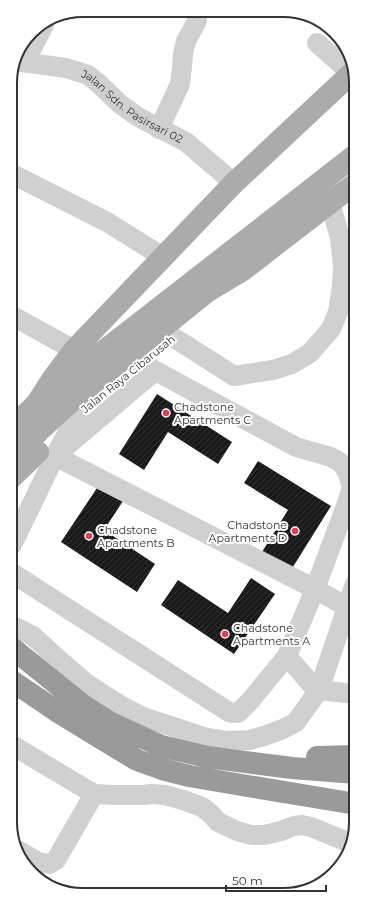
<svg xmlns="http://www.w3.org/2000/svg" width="366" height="905" viewBox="0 0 366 905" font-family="Montserrat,sans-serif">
<defs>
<pattern id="building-hatch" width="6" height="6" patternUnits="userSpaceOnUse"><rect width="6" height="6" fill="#1a1a1a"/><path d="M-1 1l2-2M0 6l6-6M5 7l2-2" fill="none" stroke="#333"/></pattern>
</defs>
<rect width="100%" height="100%" fill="#fff"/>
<path fill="url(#building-hatch)" d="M 157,394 L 232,442 L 218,464 L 168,432 L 144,470 L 119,454 Z
M 258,461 L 331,506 L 291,570 L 262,552 L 288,510 L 244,483 Z
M 101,482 L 125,498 L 104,530 L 155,564 L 137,592 L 61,542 Z
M 251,578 L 275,594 L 234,654 L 161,605 L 178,580 L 228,613 Z"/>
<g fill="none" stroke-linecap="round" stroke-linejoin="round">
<g stroke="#d0d0d0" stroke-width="20">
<path d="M 317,43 L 351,73"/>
<path id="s1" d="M 15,61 L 66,68 L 88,75 L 98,83 L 120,104 L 138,117 L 186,142 L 234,183"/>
<path d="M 25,62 L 44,25"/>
<path d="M 159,129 L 180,84 L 182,67 L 183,54 L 186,41 L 197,21"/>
<path d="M 10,173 L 107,222 L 163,257"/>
<path d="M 11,315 L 74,350"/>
<path d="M 173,337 L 234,376 L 273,370 L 292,364 L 310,353 L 331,329 L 338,312 L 342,286 L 343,266 L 340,238 L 330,202"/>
<path d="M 155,371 L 55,456 L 315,589 L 347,607"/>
<path d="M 12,545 L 55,456 L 77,415"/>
<path d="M 12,573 L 229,712 L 233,713 L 238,713 L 250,701 L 287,656 L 315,589 L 347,503 L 352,487 L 347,471 L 341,463 L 331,457 L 296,447 L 141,363"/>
<path d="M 12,626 L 19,629 L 33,636 L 57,658 L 86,683 L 112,700 L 129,710 L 143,717 L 207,738 L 226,741 L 249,740 L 264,736 L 283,729 L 296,722 L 319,690 L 355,584"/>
<path d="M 287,656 L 311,684 L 319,690 L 355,694"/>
<path d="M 12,745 L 94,794 L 114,795 L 144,795 L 151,794 L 165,795 L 183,800 L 202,807 L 211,814 L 218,822 L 237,831 L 251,835 L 265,835 L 281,831 L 294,826 L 302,825 L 311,827 L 350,843"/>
<path d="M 19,851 L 38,862 L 49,864 L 56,860 L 94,794"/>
</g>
<path stroke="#ababab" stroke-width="22" d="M 37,403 L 53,378 L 74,350 L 234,183 L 354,71
M 11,429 L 37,403 L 354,156
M 11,458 L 39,431 L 75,398 L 208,291 L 243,270 L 340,195 L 354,185
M 11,478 L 38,452"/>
<path stroke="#9a9a9a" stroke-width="22" d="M 12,648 L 84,706 L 111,723 L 161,746 L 207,757 L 292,768 L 356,773
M 12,681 L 55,710 L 104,740 L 137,760 L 162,769 L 189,776 L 230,783 L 356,804
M 317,757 L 356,756"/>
</g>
<g fill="#e13d53" stroke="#fff" stroke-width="1.5">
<circle cx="166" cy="413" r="4"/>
<circle cx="295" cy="531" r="4"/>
<circle cx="89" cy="536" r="4"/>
<circle cx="225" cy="634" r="4"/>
</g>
<g text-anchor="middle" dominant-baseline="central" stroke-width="4" stroke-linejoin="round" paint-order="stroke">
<g font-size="11" fill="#333" stroke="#fff">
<text stroke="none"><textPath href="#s1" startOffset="129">Jalan Sdn. Pasirsari 02</textPath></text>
<text transform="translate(128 374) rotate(-39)">Jalan Raya Cibarusah</text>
</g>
<g font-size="11" fill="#333" stroke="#fff" text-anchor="start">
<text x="174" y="407">Chadstone<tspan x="174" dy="13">Apartments C</tspan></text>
<text x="287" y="525" text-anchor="end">Chadstone<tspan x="287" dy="13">Apartments D</tspan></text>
<text x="97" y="530">Chadstone<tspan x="97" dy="13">Apartments B</tspan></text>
<text x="233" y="628">Chadstone<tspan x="233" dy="13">Apartments A</tspan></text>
</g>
</g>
<path d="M0 0H366V905H0ZM83 17H283A66 66 0 0 1 349 83V822A66 66 0 0 1 283 888H83A66 66 0 0 1 17 822V83A66 66 0 0 1 83 17Z" fill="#fff" fill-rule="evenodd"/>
<path fill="none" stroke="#333" stroke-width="2" d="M83 17H283A66 66 0 0 1 349 83V822A66 66 0 0 1 283 888H83A66 66 0 0 1 17 822V83A66 66 0 0 1 83 17Z"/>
<path d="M226 885v6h100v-6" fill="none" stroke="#333333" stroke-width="2"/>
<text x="232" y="885" font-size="12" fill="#333333" stroke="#ffffff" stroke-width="3" paint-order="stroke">50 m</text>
</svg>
